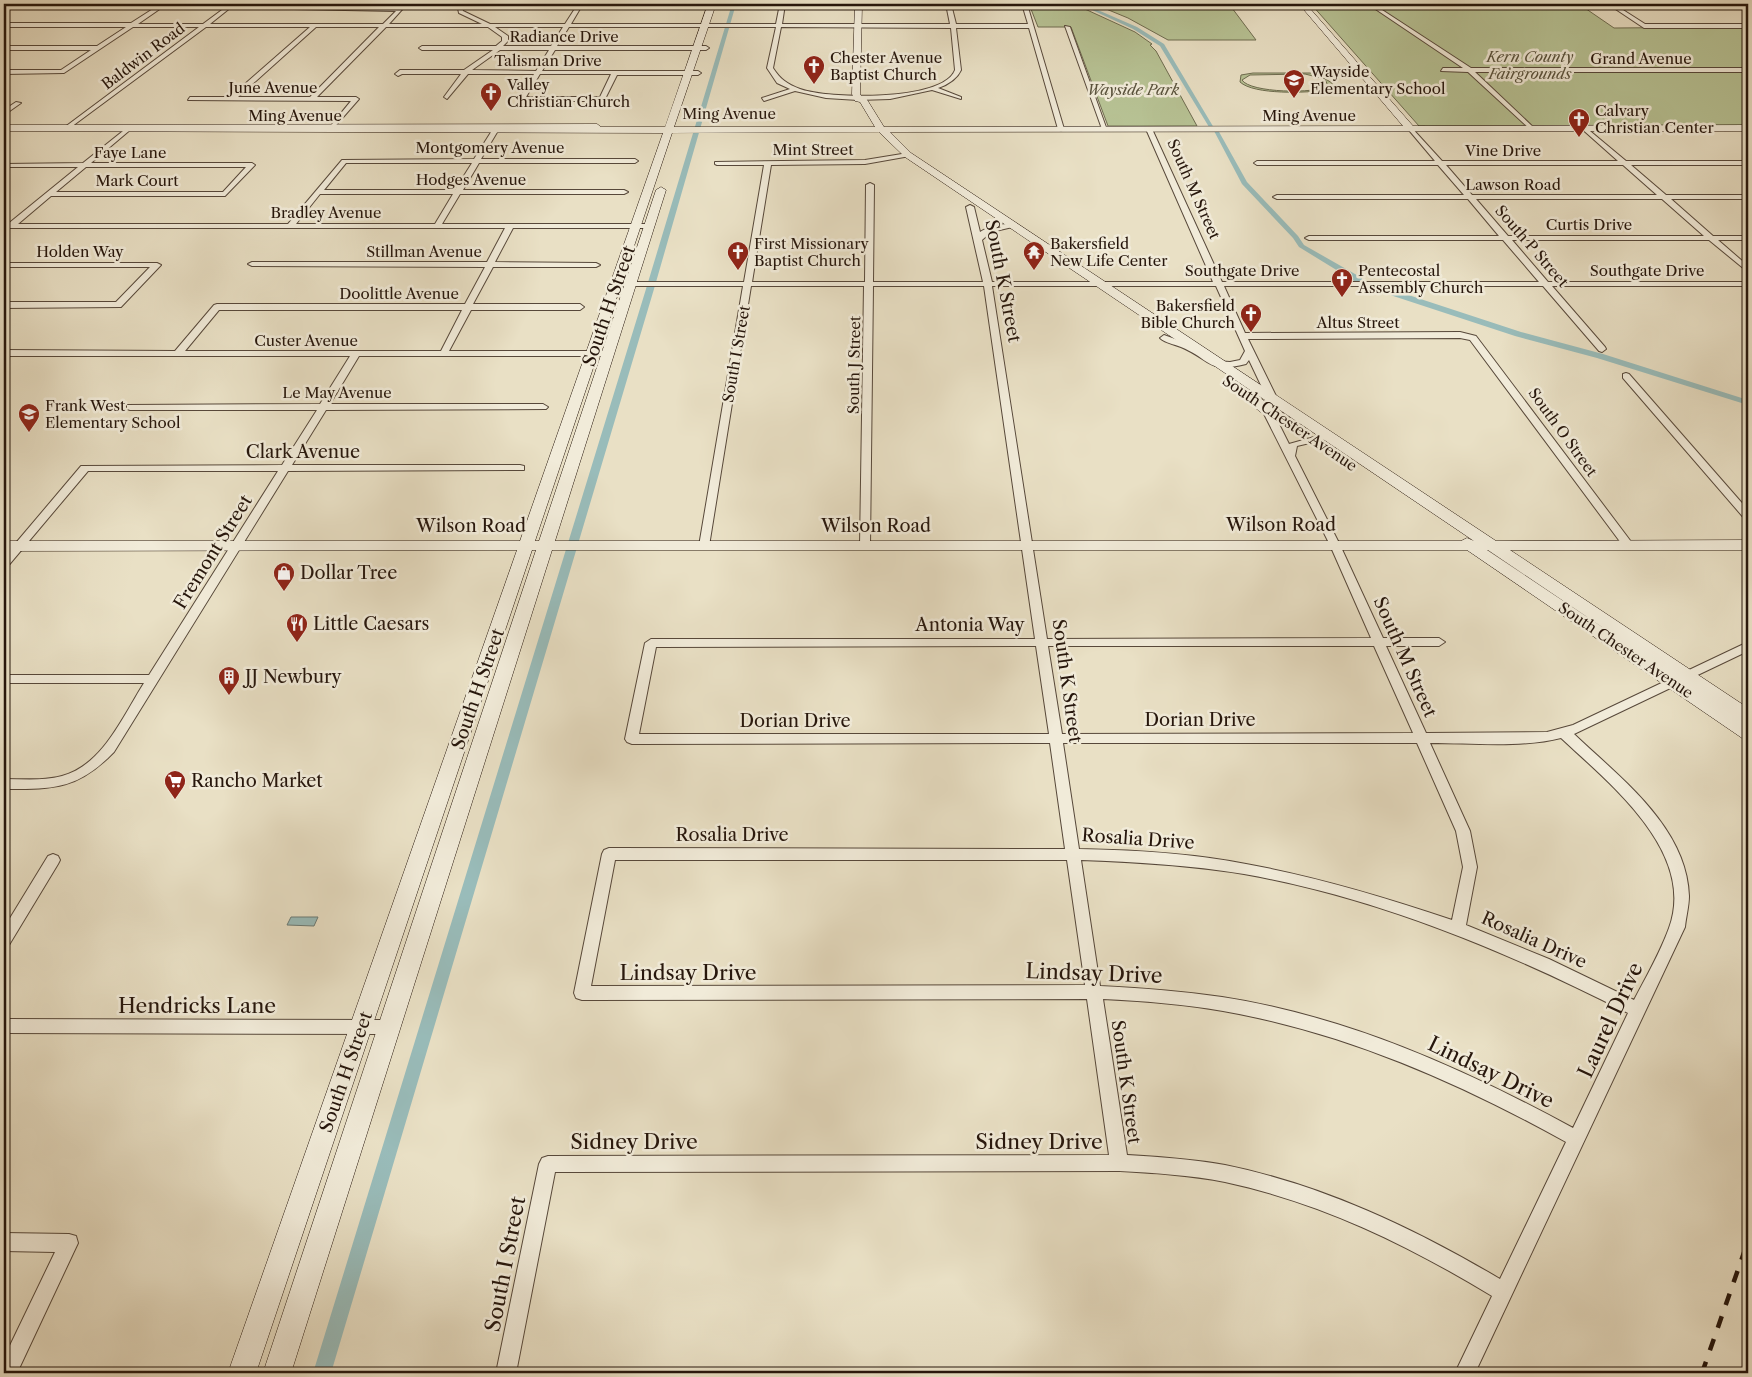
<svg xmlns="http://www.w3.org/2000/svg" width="1752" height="1377" viewBox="0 0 1752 1377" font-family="'Libre Caslon Text',serif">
<rect width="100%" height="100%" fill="#e9e0c5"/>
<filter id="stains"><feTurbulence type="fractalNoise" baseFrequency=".004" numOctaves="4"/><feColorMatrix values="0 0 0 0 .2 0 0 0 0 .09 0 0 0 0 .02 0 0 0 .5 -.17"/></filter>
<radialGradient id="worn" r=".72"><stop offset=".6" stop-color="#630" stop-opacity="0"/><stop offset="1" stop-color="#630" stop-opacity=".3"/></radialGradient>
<path fill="#b7c294" stroke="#6e6c50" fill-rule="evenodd" d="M 1029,4 L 1074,4 L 1135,32 L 1152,44 L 1150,45 L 1156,51 L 1197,126 L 1108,126 L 1071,27 L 1038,27 Z
M 1094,4 L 1229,4 L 1256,40 L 1168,40 L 1128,18 Z
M 1311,4 L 1579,4 L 1614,28 L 1748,27 L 1748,126 L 1419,126 Z
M 1253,73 L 1334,73 L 1336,74 L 1319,75 L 1332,83 L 1332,87 L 1327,90 C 1307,93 1254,95 1240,82 L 1241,75 ZM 1305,74 L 1325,79 L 1328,86 C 1316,94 1250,93 1242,80 L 1250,75 Z"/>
<path fill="#99bcba" stroke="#6b7a74" d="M 291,917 L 318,917 L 314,926 L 287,925 Z"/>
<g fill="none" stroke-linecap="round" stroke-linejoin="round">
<path fill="#99bcba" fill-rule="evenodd" d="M 732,4 L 736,4 L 654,289 L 331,1373 L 313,1373 L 646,289 Z
M 1079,4 L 1084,4 L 1137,27 L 1164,44 L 1214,128 L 1209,127 L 1160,46 L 1133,29 Z
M 1213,129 L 1218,130 L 1247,182 L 1298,236 L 1304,245 L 1362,278 L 1362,282 L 1356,282 L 1299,247 L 1293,238 L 1242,184 Z
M 1375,286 L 1381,286 L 1521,332 L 1603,354 L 1748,400 L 1748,405 L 1597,358 L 1515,336 L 1375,290 Z"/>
<g stroke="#57483a" stroke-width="2">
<path id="street" d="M 4,4 L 164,4 L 164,6 L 138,24 L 203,24 L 230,4 L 235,4 L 210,24 L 383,24 L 396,11 L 294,9 L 399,7 L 402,4 L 407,4 L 389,24 L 482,24 L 459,13 L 457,4 L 721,4 L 723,5 L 720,7 L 581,7 L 571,24 L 776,24 L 780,4 L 785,4 L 782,24 L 950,24 L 946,4 L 951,4 L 956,24 L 1028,24 L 1022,4 L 1027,4 L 1064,129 L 1061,131 L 1058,129 L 1029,28 L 956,28 L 961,70 C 957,79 947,85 938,88 L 961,97 L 961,99 L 932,90 L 890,99 L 858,100 L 826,98 L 795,91 L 764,101 L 762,98 L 790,89 L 777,83 L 767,68 L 776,27 L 569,27 L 557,46 L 706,46 L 709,48 L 706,50 L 555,50 L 542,71 L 698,71 L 701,73 L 698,75 L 617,75 L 605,99 L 602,101 L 522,101 L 519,99 L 534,74 L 468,74 L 447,99 L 444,97 L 461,74 L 402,74 L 398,76 L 395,74 L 400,70 L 464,70 L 493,50 L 422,50 L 419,48 L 422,46 L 496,46 L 502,41 L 502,37 L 488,27 L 386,27 L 317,97 L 356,97 L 359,99 L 331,131 L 328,129 L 351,101 L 188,100 L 190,97 L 230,97 L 310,27 L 206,27 L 67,130 L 65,129 L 65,127 L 199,27 L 133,27 L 64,73 L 4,74 L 4,70 L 61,70 L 91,50 L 4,50 L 4,46 L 97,46 L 126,27 L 4,27 L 4,23 L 131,23 L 156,7 L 4,7 ZM 462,7 L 576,7 L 565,24 L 490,24 L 463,11 ZM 316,27 L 379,27 L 310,97 L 238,97 ZM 495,27 L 563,27 L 551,46 L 503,46 L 508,41 L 508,36 ZM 781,27 L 951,28 L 955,70 C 943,102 827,99 800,89 C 787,84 780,79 773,68 ZM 500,50 L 549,50 L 536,71 L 472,70 ZM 540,74 L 611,74 L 600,97 L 526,97 Z
M 1368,4 L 1373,4 L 1471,68 L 1748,68 L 1748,72 L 1475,72 L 1533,127 L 1533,129 L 1531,130 L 1468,72 L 1441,71 L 1443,68 L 1463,68 Z
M 1608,4 L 1748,4 L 1748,8 L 1620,8 L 1645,24 L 1748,24 L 1748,28 L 1644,28 Z
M 1065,26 L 1070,27 L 1107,130 L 1102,129 Z
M 16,102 L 21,103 L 4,115 L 4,110 Z
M 1410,126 L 1442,161 L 1618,161 L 1582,129 L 1582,127 L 1584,126 L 1626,161 L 1748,161 L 1748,165 L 1631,165 L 1666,195 L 1748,195 L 1748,199 L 1671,199 L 1713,236 L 1748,236 L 1748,240 L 1718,240 L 1748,266 L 1748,272 L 1709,240 L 1512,240 L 1548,282 L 1748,282 L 1748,286 L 1552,286 L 1605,347 L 1606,349 L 1602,352 L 1599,351 L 1543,286 L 1224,286 L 1245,333 L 1460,332 L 1476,336 L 1632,543 L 1633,545 L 1632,547 L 1624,547 L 1470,340 L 1460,338 L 1248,339 L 1277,398 L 1272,401 L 1267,398 L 1249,360 L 1246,364 C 1207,374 1212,360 1181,347 C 1174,344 1165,343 1160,338 L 1164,335 L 1189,344 L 1216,361 L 1230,362 L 1240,360 L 1245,351 L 1216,286 L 992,286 L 1047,639 L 1371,638 L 1330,545 L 1262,410 L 1267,407 L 1272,410 L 1289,444 L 1328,433 L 1333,436 L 1331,438 L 1297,446 L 1295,456 L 1340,545 L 1383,638 L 1439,638 L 1445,642 L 1439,646 L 1386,646 L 1426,733 L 1547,732 L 1573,725 L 1748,642 L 1748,651 L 1574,734 C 1619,777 1687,827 1689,896 C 1689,906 1686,917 1685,927 L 1475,1373 L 1455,1373 L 1492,1296 C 1408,1245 1322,1203 1225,1182 C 1190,1175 1154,1173 1119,1171 L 555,1172 L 516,1373 L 496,1373 L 539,1164 L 542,1158 L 548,1156 L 1109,1155 L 1087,999 L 582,1000 L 576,998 L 574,993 L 602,854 L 604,850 L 609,848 L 1065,849 L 1050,743 L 632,744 L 627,742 L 625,739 L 645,643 L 651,639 L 1035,639 L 984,286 L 873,286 L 870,546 L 865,549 L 860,546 L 864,286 L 751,286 L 709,546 L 704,549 L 699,546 L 743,286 L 616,286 L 612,284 L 613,282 L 744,282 L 764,165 L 717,165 L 715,164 L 715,162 L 865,160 L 908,153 L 910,154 L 910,156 L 865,164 L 771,165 L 752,282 L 865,282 L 866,185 L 870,183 L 874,185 L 873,282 L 983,282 L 966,207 L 970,205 L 974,207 L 980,232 C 988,227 1008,221 1017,226 L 991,232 L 982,240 L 992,282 L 1213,282 L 1146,129 L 1149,127 L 1152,129 L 1222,282 L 1539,282 L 1503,240 L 1309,240 L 1305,238 L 1309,236 L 1499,236 L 1468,199 L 1277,199 L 1273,197 L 1277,195 L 1464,195 L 1438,165 L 1257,165 L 1254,163 L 1257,161 L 1435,161 L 1408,129 L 1408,127 ZM 1446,165 L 1623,165 L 1657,195 L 1472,195 ZM 1476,199 L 1662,199 L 1704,236 L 1508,236 ZM 1036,646 L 1049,734 L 639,734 L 656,647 ZM 1048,646 L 1374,646 L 1413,733 L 1062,734 ZM 1561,738 C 1609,783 1697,852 1669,928 C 1660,953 1646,977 1634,1000 L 1549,959 L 1466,925 L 1477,867 L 1470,831 L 1430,743 C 1470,743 1523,748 1561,738 ZM 1063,743 L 1417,743 L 1456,831 L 1463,867 L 1452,920 C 1384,897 1317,877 1246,864 C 1191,853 1135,850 1079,849 ZM 615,860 L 1067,860 L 1085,985 L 591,986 ZM 1081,860 C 1136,862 1190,865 1244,874 C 1379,898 1506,951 1628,1013 L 1573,1128 C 1463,1068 1346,1016 1222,997 C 1181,991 1141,988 1100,986 ZM 1103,999 C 1143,1001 1183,1004 1223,1011 C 1346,1033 1458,1082 1566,1142 L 1500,1279 C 1414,1228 1323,1185 1225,1165 C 1192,1159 1159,1157 1127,1155 Z
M 128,127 L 131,129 L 130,130 L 91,163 L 252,163 L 255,165 L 225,196 L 51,196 L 18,224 L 288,224 L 342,160 L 474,159 L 493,129 L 496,127 L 499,129 L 481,159 L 635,159 L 638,161 L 635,163 L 479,163 L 463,190 L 624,190 L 628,192 L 624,194 L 460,194 L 442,224 L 649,224 L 653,226 L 649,228 L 513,228 L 495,262 L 596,263 L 600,265 L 596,267 L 493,267 L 473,304 L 580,304 L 584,307 L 580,310 L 471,310 L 449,351 L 608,351 L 612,354 L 611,356 L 359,356 L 330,404 L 543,404 L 548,407 L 546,409 L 326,410 L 292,465 L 520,465 L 524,466 L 524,470 L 288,471 L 114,752 C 77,790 54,789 4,789 L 4,779 C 23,779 43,781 62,776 C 103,765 123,716 144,683 L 4,683 L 4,675 L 149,675 L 278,471 L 88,471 L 8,566 L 4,567 L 4,557 L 81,466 L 282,465 L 317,410 L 130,410 L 127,409 L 127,405 L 320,404 L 350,356 L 4,356 L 4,350 L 175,351 L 214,305 L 217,304 L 465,304 L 485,267 L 252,266 L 248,264 L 252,262 L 487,262 L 505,228 L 4,228 L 4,224 L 8,224 L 78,167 L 9,167 L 4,170 L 5,164 L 83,163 ZM 346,163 L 472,163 L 455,190 L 324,190 ZM 86,167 L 246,167 L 223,192 L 56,192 ZM 320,194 L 453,194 L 435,224 L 296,224 ZM 219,310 L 462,310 L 441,351 L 185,351 Z
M 4,263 L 157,263 L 161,265 L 121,307 L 4,308 L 4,302 L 116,302 L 150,267 L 4,267 Z
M 1626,373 L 1629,374 L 1748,510 L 1748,519 L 1744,518 L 1623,378 L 1623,374 Z
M 53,854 L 58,856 L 60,860 L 58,864 L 9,945 L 4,947 L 4,928 L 48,856 Z
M 4,1019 L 390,1020 L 396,1022 L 398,1027 L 396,1032 L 390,1034 L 4,1033 Z
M 4,1233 L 69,1234 L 76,1236 L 78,1243 L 17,1373 L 4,1373 L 4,1358 L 55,1252 L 4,1251 Z"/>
</g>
<g stroke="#26160c" stroke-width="1">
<path id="secondary" d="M 708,4 L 716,4 L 674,127 L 875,127 L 860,102 L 855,101 L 852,94 L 855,4 L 862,4 L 860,94 L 862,97 L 866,98 L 884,127 L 1403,126 L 1299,4 L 1306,4 L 1413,126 L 1748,125 L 1748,131 L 890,132 L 911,153 L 1496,541 L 1748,540 L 1748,550 L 1510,550 L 1748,708 L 1748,722 L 1743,721 L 1748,724 L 1748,739 L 1742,738 L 1467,550 L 552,550 L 291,1373 L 263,1373 L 536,550 L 532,550 L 256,1373 L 228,1373 L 517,550 L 4,551 L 4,541 L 520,541 L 663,133 L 4,131 L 4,125 L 597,124 L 601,127 L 665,127 ZM 879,132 L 905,157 L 1474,541 L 1467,538 L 1461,541 L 555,541 L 666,190 L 661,187 L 656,190 L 539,541 L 535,541 L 672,133 ZM 1487,550 L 1488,550 L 1614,635 Z
M 1246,389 L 1301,425 L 1303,428 L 1301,431 C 1287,434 1248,404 1239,393 Z"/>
</g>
<use href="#street" fill="#f1ebd9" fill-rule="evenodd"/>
<use href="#secondary" fill="#f1ebd9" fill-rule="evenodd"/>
<path stroke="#26160c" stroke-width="4.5" stroke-dasharray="12 12" stroke-linecap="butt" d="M 1702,1373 L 1748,1241"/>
</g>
<defs>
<g id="church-pin" transform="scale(1.125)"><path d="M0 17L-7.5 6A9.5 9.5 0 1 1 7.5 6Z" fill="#8f2418" stroke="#f1ebd9"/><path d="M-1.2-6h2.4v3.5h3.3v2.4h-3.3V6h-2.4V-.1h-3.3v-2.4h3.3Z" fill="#fff"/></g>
<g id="school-pin" transform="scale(1.125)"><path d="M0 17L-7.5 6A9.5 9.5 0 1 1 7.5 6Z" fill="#8f2418" stroke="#f1ebd9"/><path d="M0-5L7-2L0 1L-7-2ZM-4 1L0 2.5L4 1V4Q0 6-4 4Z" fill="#fff"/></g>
<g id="temple-pin" transform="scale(1.125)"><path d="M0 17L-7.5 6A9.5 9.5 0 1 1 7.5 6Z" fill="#8f2418" stroke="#f1ebd9"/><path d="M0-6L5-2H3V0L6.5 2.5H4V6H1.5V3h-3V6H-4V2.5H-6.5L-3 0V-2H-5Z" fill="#fff"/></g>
<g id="shop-pin" transform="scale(1.125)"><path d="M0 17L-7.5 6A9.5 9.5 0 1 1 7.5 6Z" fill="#8f2418" stroke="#f1ebd9"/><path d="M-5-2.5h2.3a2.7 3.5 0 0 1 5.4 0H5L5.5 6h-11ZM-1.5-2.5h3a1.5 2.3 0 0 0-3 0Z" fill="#fff"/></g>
<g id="restaurant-pin" transform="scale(1.125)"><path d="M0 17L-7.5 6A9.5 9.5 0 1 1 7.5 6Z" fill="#8f2418" stroke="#f1ebd9"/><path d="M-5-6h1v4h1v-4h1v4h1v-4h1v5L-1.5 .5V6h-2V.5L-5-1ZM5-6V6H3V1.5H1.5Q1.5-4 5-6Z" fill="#fff"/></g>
<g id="building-pin" transform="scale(1.125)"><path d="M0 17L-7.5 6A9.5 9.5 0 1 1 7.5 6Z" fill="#8f2418" stroke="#f1ebd9"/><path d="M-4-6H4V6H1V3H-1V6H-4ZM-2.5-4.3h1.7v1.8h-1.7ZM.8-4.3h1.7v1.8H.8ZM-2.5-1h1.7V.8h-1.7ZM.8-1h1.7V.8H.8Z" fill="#fff"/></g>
<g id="supermarket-pin" transform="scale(1.125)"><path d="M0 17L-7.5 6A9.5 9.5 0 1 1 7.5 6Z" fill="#8f2418" stroke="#f1ebd9"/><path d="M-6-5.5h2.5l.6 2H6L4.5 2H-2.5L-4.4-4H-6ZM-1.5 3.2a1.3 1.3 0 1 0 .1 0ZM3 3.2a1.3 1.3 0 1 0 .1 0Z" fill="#fff"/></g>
</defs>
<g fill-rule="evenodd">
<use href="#church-pin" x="814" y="66"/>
<use href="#school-pin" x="1294" y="80"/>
<use href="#church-pin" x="491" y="93"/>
<use href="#church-pin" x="1579" y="119"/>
<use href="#church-pin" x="738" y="252"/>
<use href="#temple-pin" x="1034" y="252"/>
<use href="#church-pin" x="1342" y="279"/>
<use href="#church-pin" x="1251" y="314"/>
<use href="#school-pin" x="29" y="414"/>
<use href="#shop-pin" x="284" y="573"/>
<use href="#restaurant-pin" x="297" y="624"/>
<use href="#building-pin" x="229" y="677"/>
<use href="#supermarket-pin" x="175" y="781"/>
</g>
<g text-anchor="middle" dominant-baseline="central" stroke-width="5" stroke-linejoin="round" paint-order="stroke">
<g font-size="15" fill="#26160c" stroke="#f1ebd9">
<text x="564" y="36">Radiance Drive</text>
<text transform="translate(143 56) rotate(-37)">Baldwin Road</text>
<text x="1641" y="58">Grand Avenue</text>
<text x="548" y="60">Talisman Drive</text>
<text x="273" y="87">June Avenue</text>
<text x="729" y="113">Ming Avenue</text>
<text x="295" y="115">Ming Avenue</text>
<text x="1309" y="115">Ming Avenue</text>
<text x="490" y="147">Montgomery Avenue</text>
<text x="813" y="149">Mint Street</text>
<text x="1503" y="150">Vine Drive</text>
<text x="130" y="152">Faye Lane</text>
<text x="471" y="179">Hodges Avenue</text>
<text x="137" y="180">Mark Court</text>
<text x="1513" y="184">Lawson Road</text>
<text transform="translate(1194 189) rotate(66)">South M Street</text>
<text x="326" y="212">Bradley Avenue</text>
<text x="1589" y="224">Curtis Drive</text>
<text transform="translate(1532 246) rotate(49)">South P Street</text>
<text x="80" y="251">Holden Way</text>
<text x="424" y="251">Stillman Avenue</text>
<text x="1242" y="270">Southgate Drive</text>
<text x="1647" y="270">Southgate Drive</text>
<text x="399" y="293">Doolittle Avenue</text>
<text x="1358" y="322">Altus Street</text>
<text x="306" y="340">Custer Avenue</text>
<text transform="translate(736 354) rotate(-80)">South I Street</text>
<text transform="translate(854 365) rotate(-89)">South J Street</text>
<text x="337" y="392">Le May Avenue</text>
<text transform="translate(1290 423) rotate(34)">South Chester Avenue</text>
<text transform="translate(1563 432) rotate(54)">South O Street</text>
<text transform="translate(1626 650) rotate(34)">South Chester Avenue</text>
</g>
<g font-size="15" font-style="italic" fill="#59523c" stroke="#f1ebd9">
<text x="1530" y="56">Kern County<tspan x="1530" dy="17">Fairgrounds</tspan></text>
<text x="1133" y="89">Wayside Park</text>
</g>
<g font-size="15" fill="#26160c" stroke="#f1ebd9" text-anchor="start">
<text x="830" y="57">Chester Avenue<tspan x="830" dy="17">Baptist Church</tspan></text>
<text x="1310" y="71">Wayside<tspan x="1310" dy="17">Elementary School</tspan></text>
<text x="507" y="84">Valley<tspan x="507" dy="17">Christian Church</tspan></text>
<text x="1595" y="110">Calvary<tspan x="1595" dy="17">Christian Center</tspan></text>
<text x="754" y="243">First Missionary<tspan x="754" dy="17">Baptist Church</tspan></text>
<text x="1050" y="243">Bakersfield<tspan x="1050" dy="17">New Life Center</tspan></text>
<text x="1358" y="270">Pentecostal<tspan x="1358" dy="17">Assembly Church</tspan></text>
<text x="1235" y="305" text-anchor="end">Bakersfield<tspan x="1235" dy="17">Bible Church</tspan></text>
<text x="45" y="405">Frank West<tspan x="45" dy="17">Elementary School</tspan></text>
</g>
<g font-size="18" fill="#26160c" stroke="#f1ebd9">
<text transform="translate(1003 281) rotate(79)">South K Street</text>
<text transform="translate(609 306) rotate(-71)">South H Street</text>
<text x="303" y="452">Clark Avenue</text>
<text x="1281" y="525">Wilson Road</text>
<text x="471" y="526">Wilson Road</text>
<text x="876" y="526">Wilson Road</text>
<text transform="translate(213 552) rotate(-58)">Fremont Street</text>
<text x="970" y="625">Antonia Way</text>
<text transform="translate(1405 657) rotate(66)">South M Street</text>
<text transform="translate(1067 681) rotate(82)">South K Street</text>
<text transform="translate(478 689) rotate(-71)">South H Street</text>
<text x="1200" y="720">Dorian Drive</text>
<text x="795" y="721">Dorian Drive</text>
<text x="732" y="835">Rosalia Drive</text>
<text transform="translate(1138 839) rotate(4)">Rosalia Drive</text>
<text transform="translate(1534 940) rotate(24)">Rosalia Drive</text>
<text transform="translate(346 1072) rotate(-71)">South H Street</text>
<text transform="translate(1126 1082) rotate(82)">South K Street</text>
</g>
<g font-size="18" fill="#26160c" stroke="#f1ebd9" text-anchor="start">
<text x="300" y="573">Dollar Tree</text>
<text x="313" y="624">Little Caesars</text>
<text x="245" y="677">JJ Newbury</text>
<text x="191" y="781">Rancho Market</text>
</g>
<g font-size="21" fill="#26160c" stroke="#f1ebd9">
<text x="688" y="972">Lindsay Drive</text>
<text transform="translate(1094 973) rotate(2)">Lindsay Drive</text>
<text x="197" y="1005">Hendricks Lane</text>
<text transform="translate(1610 1020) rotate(-65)">Laurel Drive</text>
<text transform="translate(1491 1072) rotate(26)">Lindsay Drive</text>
<text x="634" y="1141">Sidney Drive</text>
<text x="1039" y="1141">Sidney Drive</text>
<text transform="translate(505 1264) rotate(-79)">South I Street</text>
</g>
</g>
<rect width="1752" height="1377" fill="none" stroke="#e9e0c5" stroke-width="20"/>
<rect x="5" y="5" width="1742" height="1367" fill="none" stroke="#26160c" stroke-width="2.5"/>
<rect x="10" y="10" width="1732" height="1357" fill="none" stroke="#26160c"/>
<rect width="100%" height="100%" filter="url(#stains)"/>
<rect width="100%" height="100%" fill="url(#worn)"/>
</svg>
